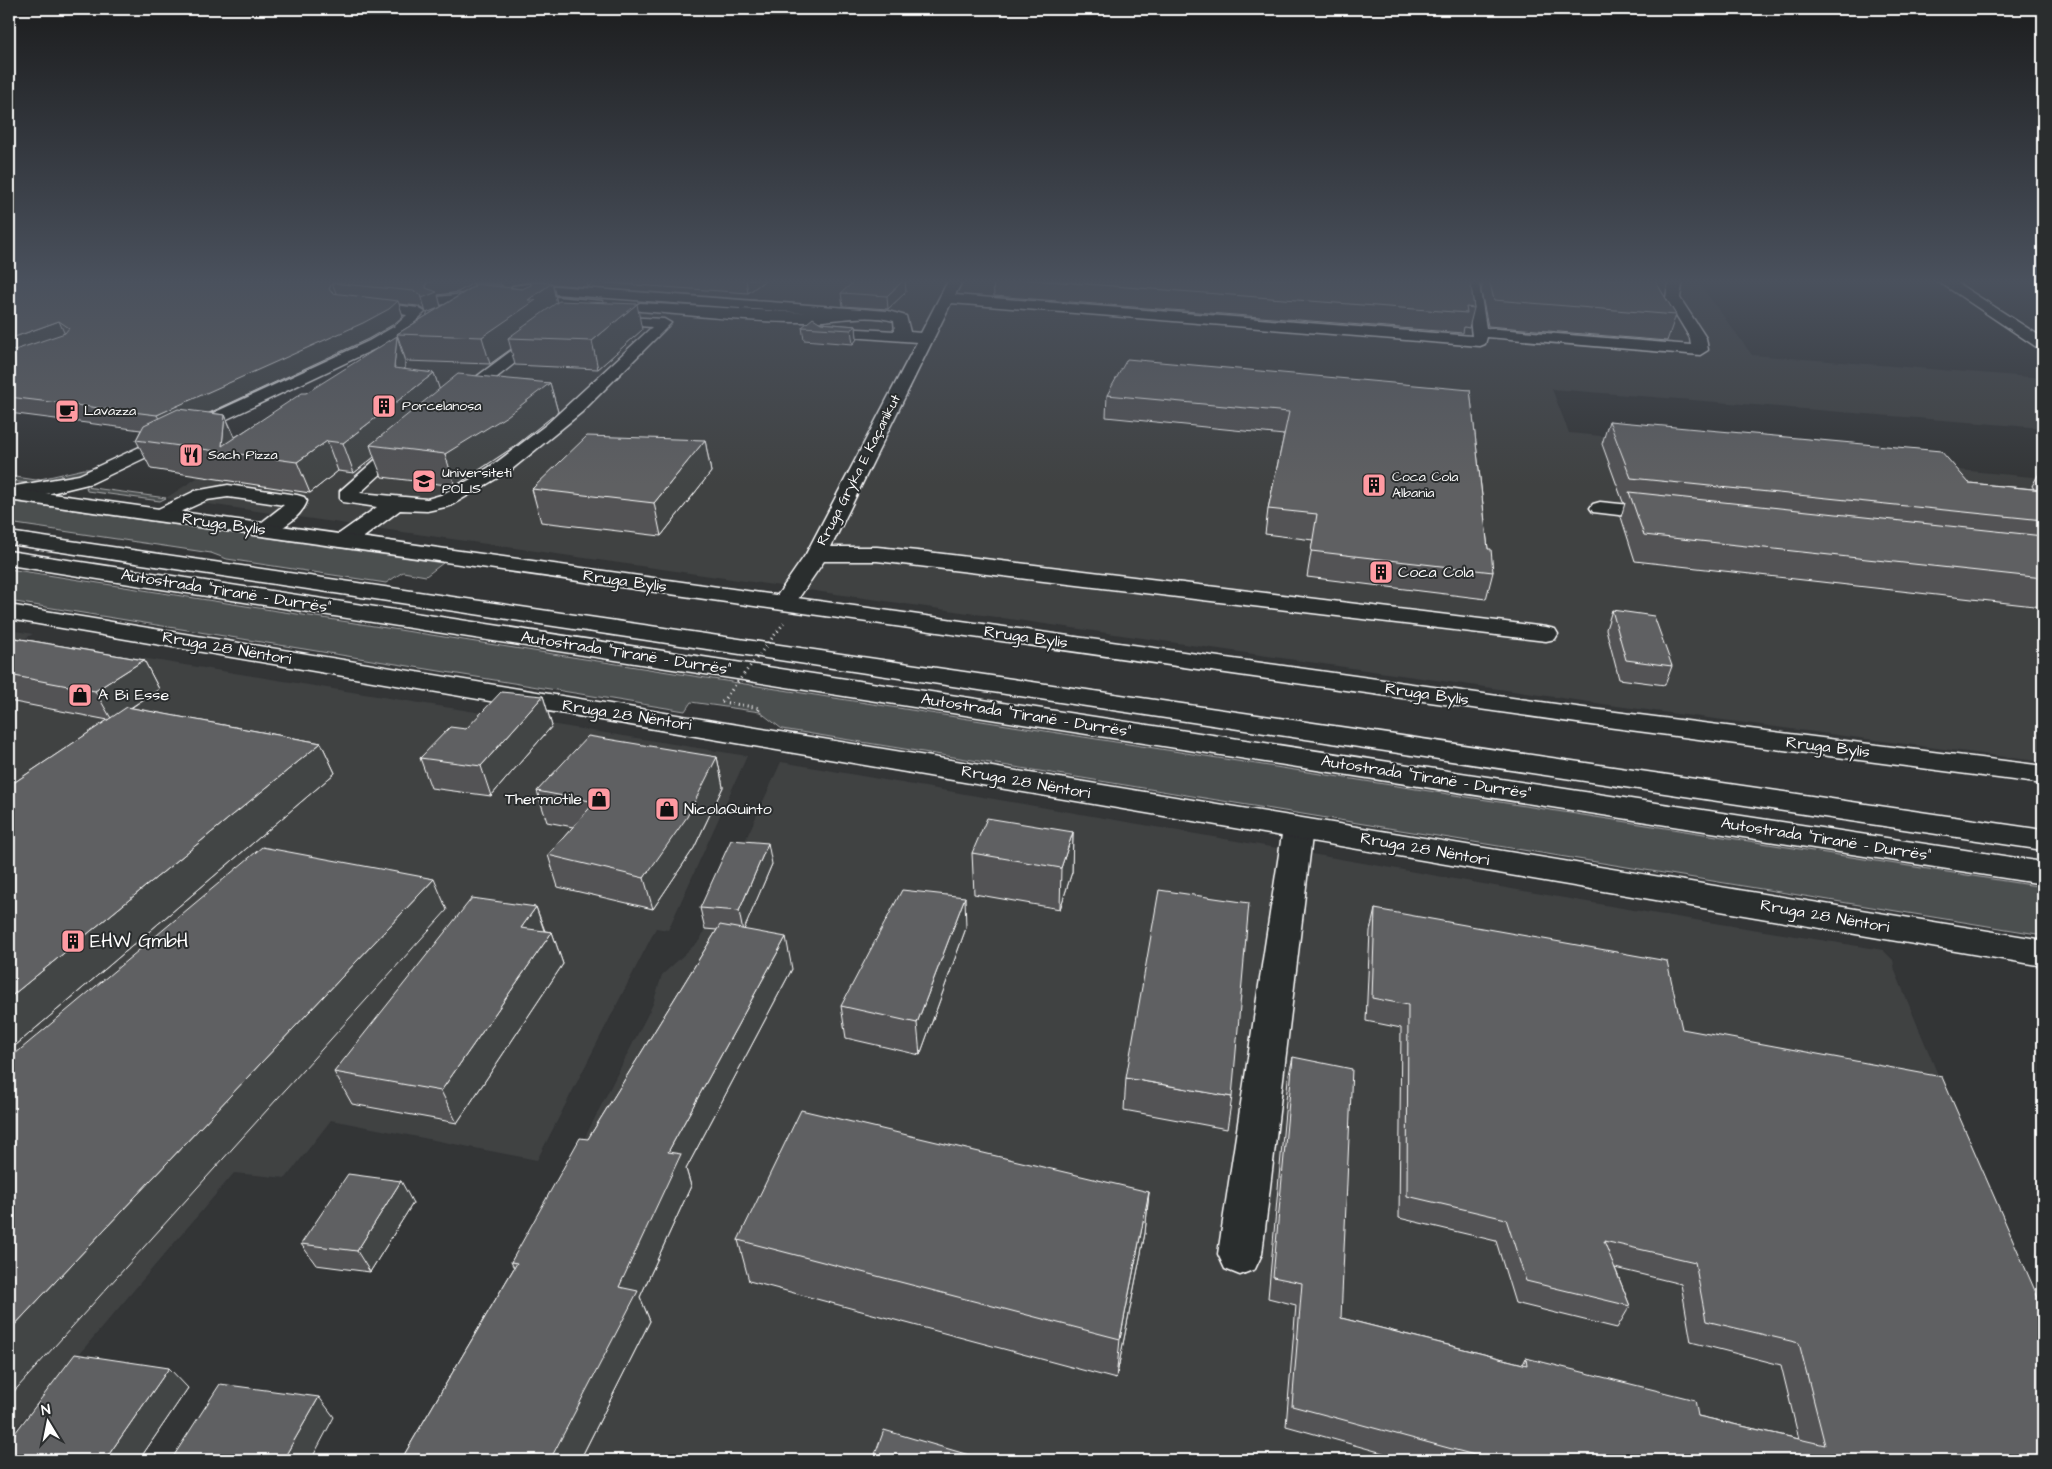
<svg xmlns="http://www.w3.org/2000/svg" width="2052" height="1469" viewBox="0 0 2052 1469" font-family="'Architects Daughter',sans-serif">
<rect width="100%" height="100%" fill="#333536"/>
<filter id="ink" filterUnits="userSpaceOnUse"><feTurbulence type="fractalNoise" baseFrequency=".02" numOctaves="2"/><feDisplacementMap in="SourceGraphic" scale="10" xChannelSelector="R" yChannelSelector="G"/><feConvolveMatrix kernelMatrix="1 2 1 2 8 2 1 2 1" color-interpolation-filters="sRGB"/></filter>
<g filter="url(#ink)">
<path fill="#404243" d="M 481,279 L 1696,279 L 1752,355 L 2043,378 L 2043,428 L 1552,389 L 1569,433 L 2043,478 L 2043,762 L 1617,706 L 166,498 L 463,306 L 441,304 Z
M 9,630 L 33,634 L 24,639 L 747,756 L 668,930 L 656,928 L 537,1160 L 331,1120 L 286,1178 L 234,1173 L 9,1436 Z
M 781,762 L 1645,912 L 1883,950 L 1893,960 L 1895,971 L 2043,1329 L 2043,1460 L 401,1460 L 502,1300 L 653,1004 L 662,975 L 700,940 Z"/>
<path fill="#4c4f50" stroke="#a6a7a8" d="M 84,469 L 92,469 C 62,483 41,485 9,481 L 9,476 L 36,480 Z
M 86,487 L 166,498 L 160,501 L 87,491 Z
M 9,501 L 443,563 L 426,576 L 403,572 L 386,583 L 227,559 L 211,553 L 9,523 Z
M 9,569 L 2043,887 L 2043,935 L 782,729 L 760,712 L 691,702 L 685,711 L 9,601 Z"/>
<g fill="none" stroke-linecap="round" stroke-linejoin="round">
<g stroke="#fff" stroke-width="3">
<path id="minor" d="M 949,279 L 963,279 L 955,295 L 1472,336 L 1466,288 L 1402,283 L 1395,279 L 1472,280 L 1479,284 L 1486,328 L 1691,345 L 1690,338 L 1666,298 L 1669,279 L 1683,279 L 1680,298 L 1706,338 L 1708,350 L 1700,355 L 1487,337 L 1485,344 L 1480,346 L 951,303 L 831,547 L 877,547 L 927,552 L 1546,627 L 1555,629 L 1558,634 L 1555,639 L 1546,641 L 877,561 L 824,561 L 792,608 L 784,610 L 776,608 L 772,603 L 806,554 L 917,342 L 823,335 L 816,331 L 823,327 L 895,331 L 894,321 C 864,312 829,323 798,322 C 746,322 692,315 640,311 L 633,307 L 640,303 L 807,313 L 529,292 L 520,294 L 602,301 L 604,304 L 602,307 L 597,308 C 579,307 512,307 502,295 L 513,286 L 529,284 L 888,311 L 906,316 L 910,332 L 921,333 Z
M 1935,279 L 1951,279 L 2043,338 L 2043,350 L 2038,348 Z
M 464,294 L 471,298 L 469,301 L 438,305 L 431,301 L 438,297 Z
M 364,301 L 418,308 L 425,312 L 405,332 L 379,347 L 92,483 L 51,493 L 9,499 L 9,487 L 79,475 L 369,341 L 395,326 L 407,315 L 359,308 L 357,305 L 359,302 Z
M 603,316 L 664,319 L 671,323 L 582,412 L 511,470 L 450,506 L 427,511 L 400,510 L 352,546 L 344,547 L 336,546 L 333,541 L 336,536 L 377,507 L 343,502 L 340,498 L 340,491 L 399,439 L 413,439 L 415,443 L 360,493 L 427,499 L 441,495 L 471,479 L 497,462 L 546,425 L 652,327 L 598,323 L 596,320 L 598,317 Z
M 543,329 L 548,331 L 551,334 L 548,337 L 464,403 L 452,403 L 449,399 L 452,395 L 538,331 Z
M 228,485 L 297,495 L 304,497 L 307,501 C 302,517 272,539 256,534 L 252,530 L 284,505 L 228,497 L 207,500 L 161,521 L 154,519 L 151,515 L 154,511 L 195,491 Z
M 1600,502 L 1661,508 L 1668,510 L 1671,514 L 1668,518 L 1661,520 L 1593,512 L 1590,508 L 1593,504 Z
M 1298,818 L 1309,821 L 1313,828 L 1262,1254 L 1255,1269 L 1240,1275 L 1225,1269 L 1218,1254 L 1283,828 L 1287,821 Z"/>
</g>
<g stroke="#fff" stroke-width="3">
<path id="major" d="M 9,488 L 1584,708 L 2043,766 L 2043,784 L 1584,724 L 9,500 Z
M 9,605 L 2043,940 L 2043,966 L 9,619 Z"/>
</g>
<g stroke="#fff" stroke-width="3">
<path id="highway" d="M 9,532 L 2043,830 L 2043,850 L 9,544 Z
M 9,551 L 2043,862 L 2043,884 L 9,565 Z"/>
</g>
<path stroke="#fff" stroke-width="2.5" stroke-dasharray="0.5 2.5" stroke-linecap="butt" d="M 9,415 L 13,414"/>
<path stroke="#fff" stroke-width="3" stroke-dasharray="1 4" stroke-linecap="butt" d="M 722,702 L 760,708 L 757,713"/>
<use href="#minor" fill="#2a2d2e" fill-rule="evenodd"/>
<use href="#major" fill="#2a2d2e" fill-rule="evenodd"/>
<use href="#highway" fill="#2a2d2e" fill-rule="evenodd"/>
<path stroke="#fff" stroke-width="3" stroke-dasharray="1 4" stroke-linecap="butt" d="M 722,702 L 784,623"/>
</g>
<path fill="#525354" stroke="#fff" fill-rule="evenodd" d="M 9,279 L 767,279 L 748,293 L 594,282 L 588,287 L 553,284 L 557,303 L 642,330 L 598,369 L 515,365 L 511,349 L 490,364 L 406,361 L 397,334 L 474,286 L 473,283 L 458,292 L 438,295 L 441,307 L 426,313 L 425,310 L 418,306 L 399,304 L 403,316 L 394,324 L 368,339 L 209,413 L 225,415 L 235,437 L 306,393 L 405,362 L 405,370 L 434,373 L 439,389 L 550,383 L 558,412 L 515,446 L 455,486 L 382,477 L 374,457 L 354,473 L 338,471 L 310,493 L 151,469 L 136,440 L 141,430 L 9,413 ZM 529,282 L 531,282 L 531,285 L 522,289 L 509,287 L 512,285 Z
M 993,279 L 1470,279 L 1474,308 L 1469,328 L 1464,327 L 1463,333 L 994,296 Z
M 1484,279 L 1654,279 L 1676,315 L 1667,341 L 1488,326 L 1481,291 Z
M 906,292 L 888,309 L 843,306 L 841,293 Z
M 821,323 L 856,326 L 857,339 L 853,344 L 804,340 L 802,327 Z
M 1470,390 L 1488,549 L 1493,572 L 1486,599 L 1307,577 L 1313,540 L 1265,534 L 1268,509 L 1284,435 L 1106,417 L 1107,395 Z
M 1609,421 L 1969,483 L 2034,489 L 2032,486 L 2043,466 L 2043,607 L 1635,561 L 1621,517 L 1625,503 L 1623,502 L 1602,444 Z
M 705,440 L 711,472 L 661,536 L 541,522 L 532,489 Z
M 1612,610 L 1672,666 L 1665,685 L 1619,679 L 1606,629 Z
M 9,637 L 144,660 L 159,689 L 131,708 L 321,743 L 335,773 L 9,1051 L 9,786 L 108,720 L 9,701 Z
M 543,696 L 552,726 L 491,796 L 431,788 L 420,758 L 466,729 Z
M 717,757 L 723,787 L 694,848 L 653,909 L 558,887 L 548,855 L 573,827 L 547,822 L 537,791 Z
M 1073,832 L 1072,872 L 1060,909 L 974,894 L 972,853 Z
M 772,864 L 744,929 L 792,969 L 686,1169 L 691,1186 L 640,1297 L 650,1321 L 580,1460 L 401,1460 L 514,1268 L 511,1262 L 588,1139 L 717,930 L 705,929 L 700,908 Z
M 536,907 L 545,931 L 552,932 L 563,964 L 457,1123 L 352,1104 L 334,1072 Z
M 1375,909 L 1682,1029 L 2043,1460 L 1408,1460 L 1286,1426 L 1296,1305 L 1268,1298 L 1288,1079 L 1293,1057 L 1341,1318 L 1523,1364 L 1526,1358 L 1698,1416 L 1799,1439 L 1781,1365 L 1691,1342 L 1681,1284 L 1615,1268 L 1630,1306 L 1617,1328 L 1515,1303 L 1496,1241 L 1399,1218 L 1401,1028 L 1366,1021 L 1370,931 Z
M 966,928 L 920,1055 L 846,1038 L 841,1006 Z
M 1126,1078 L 1232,1097 L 1227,1129 L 1124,1110 Z
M 1149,1192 L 1145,1233 L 1116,1379 L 749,1281 L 738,1240 Z
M 413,1203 L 370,1272 L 316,1265 L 301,1244 Z
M 188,1388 L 139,1460 L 12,1460 L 9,1458 L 9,1441 Z"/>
<path fill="#424445" stroke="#fff" d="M 442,279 L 480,279 L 472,282 L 473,283 L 458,292 L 438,295 L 441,307 L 426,313 L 422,298 L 426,288 L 426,284 L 433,280 Z
M 498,279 L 528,279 L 529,282 L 512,285 L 504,292 L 502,285 L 496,280 Z
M 586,279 L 594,279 L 594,282 L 588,287 Z
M 746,279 L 767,279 L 748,293 Z
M 905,279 L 906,292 L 888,309 L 887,296 Z
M 332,283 L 338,298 L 329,289 Z
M 552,283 L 558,308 L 508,338 L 511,349 L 490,364 L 482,337 L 528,300 Z
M 398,301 L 403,316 L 394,324 L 368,339 L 166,433 L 157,415 Z
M 637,304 L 642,330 L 598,369 L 592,341 Z
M 59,321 L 66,337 L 9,358 L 9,339 Z
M 856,326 L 857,339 L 853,344 L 851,330 Z
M 397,336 L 405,362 L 403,396 L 394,368 Z
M 434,373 L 443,400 L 370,445 L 374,457 L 354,473 L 343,443 Z
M 550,383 L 558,412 L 515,446 L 455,486 L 445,454 Z
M 225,415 L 237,444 L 222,446 Z
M 705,440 L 711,472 L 661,536 L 654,503 Z
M 327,441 L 338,471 L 310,493 L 297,462 Z
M 144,660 L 159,689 L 112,720 L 95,691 Z
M 543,696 L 552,726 L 491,796 L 481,766 Z
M 321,743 L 335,773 L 9,1051 L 9,998 Z
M 717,757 L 723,787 L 694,848 L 653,909 L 644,878 Z
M 1073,832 L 1072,872 L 1060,909 L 1061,868 Z
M 768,843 L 772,864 L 743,932 L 739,911 Z
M 434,879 L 447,910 L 9,1397 L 9,1331 Z
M 965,897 L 966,928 L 920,1055 L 917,1023 Z
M 536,907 L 547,939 L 521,928 Z
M 552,932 L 563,964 L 457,1123 L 441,1091 Z
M 786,937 L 792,969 L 686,1169 L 691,1186 L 640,1297 L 650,1321 L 580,1460 L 550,1460 L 619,1287 L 668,1152 Z
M 401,1181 L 413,1203 L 370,1272 L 357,1251 Z
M 1149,1192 L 1145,1233 L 1116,1379 L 1120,1339 Z
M 169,1368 L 188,1388 L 139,1460 L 105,1460 Z
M 319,1397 L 334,1417 L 311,1460 L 283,1460 Z"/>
<path fill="#5f6162" stroke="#fff" d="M 9,279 L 442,279 L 433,280 L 426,284 L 426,288 L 437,292 L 422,298 L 421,295 L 414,291 L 332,283 L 329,289 L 332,293 L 398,301 L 389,309 L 363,323 L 157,415 L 9,397 L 9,352 L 65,333 L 69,328 L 59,321 L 9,339 Z
M 477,279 L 498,279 L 496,280 L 502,285 L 472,282 Z
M 857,279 L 905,279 L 887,296 L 841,293 Z
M 1021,279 L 1470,279 L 1474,308 L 1466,307 L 1467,313 Z
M 1489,279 L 1654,279 L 1676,315 L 1494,300 Z
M 531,282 L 552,283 L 528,300 L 536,300 L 482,337 L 397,334 L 475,286 L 474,284 L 522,289 L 531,285 Z
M 559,301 L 637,304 L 592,341 L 508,338 Z
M 813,318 L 821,323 L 856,326 L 851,330 L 802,327 Z
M 397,336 L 394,368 L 434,373 L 343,443 L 327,441 L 297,462 L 136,440 L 144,425 L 178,409 L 225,415 L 222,446 L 302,393 L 306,393 Z
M 1127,359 L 1470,390 L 1488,549 L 1491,549 L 1493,572 L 1311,551 L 1317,514 L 1268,509 L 1289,412 L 1107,395 Z
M 458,374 L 550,383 L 507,416 L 445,454 L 370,445 Z
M 1609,421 L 1941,451 L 1969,483 L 2043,490 L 2043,520 L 1631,478 Z
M 587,436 L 705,440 L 654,503 L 532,489 Z
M 1629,492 L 2043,536 L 2043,578 L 1644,535 Z
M 1612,610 L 1654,616 L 1672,666 L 1626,660 Z
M 9,637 L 144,660 L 95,691 L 9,675 Z
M 501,692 L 543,696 L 481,766 L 420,758 L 450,727 L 466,729 Z
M 127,707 L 321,743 L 9,998 L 9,786 Z
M 588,736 L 717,757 L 687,817 L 644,878 L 548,855 L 595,802 L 537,791 Z
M 987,818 L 1073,832 L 1061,868 L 972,853 Z
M 731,840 L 768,843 L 739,911 L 700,908 Z
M 262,847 L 434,879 L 9,1331 L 9,1059 Z
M 902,890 L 965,897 L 917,1023 L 841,1006 Z
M 1159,890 L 1249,903 L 1232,1097 L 1126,1078 Z
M 472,898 L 536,907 L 521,928 L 552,932 L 441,1091 L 334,1072 Z
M 1375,909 L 1667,961 L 1682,1029 L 1942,1077 L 2043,1309 L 2043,1460 L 1528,1460 L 1507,1455 L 1507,1460 L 1493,1460 L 1292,1406 L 1302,1283 L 1273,1277 L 1293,1057 L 1352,1069 L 1341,1318 L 1527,1365 L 1526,1358 L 1695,1400 L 1698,1416 L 1825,1445 L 1799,1343 L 1706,1321 L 1695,1262 L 1604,1241 L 1630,1306 L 1526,1281 L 1506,1219 L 1407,1196 L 1408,1005 L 1372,998 Z
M 720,925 L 786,937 L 668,1152 L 681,1154 L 619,1287 L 638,1291 L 550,1460 L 401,1460 L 517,1263 L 511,1262 L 580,1138 L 588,1139 Z
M 801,1110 L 1149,1192 L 1120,1339 L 738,1240 Z
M 348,1174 L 401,1181 L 357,1251 L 301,1244 Z
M 75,1354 L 169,1368 L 105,1460 L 60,1460 L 9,1453 L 9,1441 Z
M 220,1384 L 319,1397 L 283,1460 L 171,1460 Z
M 884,1430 L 986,1460 L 873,1460 Z"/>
</g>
<linearGradient id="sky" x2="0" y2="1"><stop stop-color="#1c1d1e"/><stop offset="0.58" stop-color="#4a515d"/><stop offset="1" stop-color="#4a515d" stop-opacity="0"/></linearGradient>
<rect width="2052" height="485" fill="url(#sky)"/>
<defs>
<g id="building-square" transform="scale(1.25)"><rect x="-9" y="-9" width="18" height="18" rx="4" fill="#ff9aa2" stroke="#2a2d2e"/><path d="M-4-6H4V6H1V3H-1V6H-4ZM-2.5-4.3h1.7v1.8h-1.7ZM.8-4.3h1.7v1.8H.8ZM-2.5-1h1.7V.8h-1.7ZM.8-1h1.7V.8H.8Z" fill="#111"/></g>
<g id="cafe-square" transform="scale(1.25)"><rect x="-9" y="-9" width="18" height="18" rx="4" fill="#ff9aa2" stroke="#2a2d2e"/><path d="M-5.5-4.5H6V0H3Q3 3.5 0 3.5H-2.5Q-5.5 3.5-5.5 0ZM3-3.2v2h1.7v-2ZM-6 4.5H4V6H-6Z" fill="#111"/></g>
<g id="restaurant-square" transform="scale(1.25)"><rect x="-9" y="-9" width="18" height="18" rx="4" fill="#ff9aa2" stroke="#2a2d2e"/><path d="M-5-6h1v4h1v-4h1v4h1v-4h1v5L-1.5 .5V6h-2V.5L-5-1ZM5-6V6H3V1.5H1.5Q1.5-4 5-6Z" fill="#111"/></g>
<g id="university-square" transform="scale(1.25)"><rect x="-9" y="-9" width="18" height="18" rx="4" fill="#ff9aa2" stroke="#2a2d2e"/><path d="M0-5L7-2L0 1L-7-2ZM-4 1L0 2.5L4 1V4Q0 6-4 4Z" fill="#111"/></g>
<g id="shop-square" transform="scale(1.25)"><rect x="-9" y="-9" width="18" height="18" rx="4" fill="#ff9aa2" stroke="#2a2d2e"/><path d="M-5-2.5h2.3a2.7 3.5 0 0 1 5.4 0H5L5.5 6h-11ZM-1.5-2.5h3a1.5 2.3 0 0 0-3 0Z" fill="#111"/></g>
</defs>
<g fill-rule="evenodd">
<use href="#building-square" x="384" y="406"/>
<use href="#cafe-square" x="67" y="411"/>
<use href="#restaurant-square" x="191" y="455"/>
<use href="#university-square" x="424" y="481"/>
<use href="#building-square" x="1374" y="485"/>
<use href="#building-square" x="1381" y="572"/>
<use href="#shop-square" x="80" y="695"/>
<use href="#shop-square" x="599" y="799"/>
<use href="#shop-square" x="667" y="809"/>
<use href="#building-square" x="73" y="941"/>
</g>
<g text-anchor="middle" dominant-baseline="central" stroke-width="4" stroke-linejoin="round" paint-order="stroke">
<g font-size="14" fill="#fff" stroke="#2a2d2e" text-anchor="start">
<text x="402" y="406">Porcelanosa</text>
<text x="84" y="411">Lavazza</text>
<text x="208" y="455">Sach Pizza</text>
<text x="442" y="473">Universiteti<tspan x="442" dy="16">POLIS</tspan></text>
<text x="1392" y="477">Coca Cola<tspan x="1392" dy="16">Albania</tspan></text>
</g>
<g font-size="14" fill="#fff" stroke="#2a2d2e">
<text transform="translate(859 470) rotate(-63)">Rruga Gryka E Kaçanikut</text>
</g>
<g font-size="16" fill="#fff" stroke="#2a2d2e">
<text transform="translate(224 524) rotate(8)">Rruga Bylis</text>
<text transform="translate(625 581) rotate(8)">Rruga Bylis</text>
<text transform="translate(226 591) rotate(9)">Autostrada "Tiranë - Durrës"</text>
<text transform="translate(1026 637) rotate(8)">Rruga Bylis</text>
<text transform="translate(227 648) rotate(10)">Rruga 28 Nëntori</text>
<text transform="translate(626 653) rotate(9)">Autostrada "Tiranë - Durrës"</text>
<text transform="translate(1427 694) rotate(8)">Rruga Bylis</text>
<text transform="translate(627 715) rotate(9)">Rruga 28 Nëntori</text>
<text transform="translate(1026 715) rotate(9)">Autostrada "Tiranë - Durrës"</text>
<text transform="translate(1828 747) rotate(7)">Rruga Bylis</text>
<text transform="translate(1426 777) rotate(9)">Autostrada "Tiranë - Durrës"</text>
<text transform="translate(1026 782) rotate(10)">Rruga 28 Nëntori</text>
<text transform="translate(1826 839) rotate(9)">Autostrada "Tiranë - Durrës"</text>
<text transform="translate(1425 849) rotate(10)">Rruga 28 Nëntori</text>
<text transform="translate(1825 916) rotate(10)">Rruga 28 Nëntori</text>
</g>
<g font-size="16" fill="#fff" stroke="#2a2d2e" text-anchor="start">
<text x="1398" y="572">Coca Cola</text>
<text x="98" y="695">A Bi Esse</text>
<text x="582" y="799" text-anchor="end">Thermotile</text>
<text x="684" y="809">NicolaQuinto</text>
</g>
<g font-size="19" fill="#fff" stroke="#2a2d2e" text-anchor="start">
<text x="90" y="941">EHW GmbH</text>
</g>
</g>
<rect width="2052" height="1469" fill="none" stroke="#2a2d2e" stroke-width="30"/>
<rect x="15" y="15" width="2022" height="1439" fill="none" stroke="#fff" stroke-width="2" filter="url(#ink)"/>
<g transform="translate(48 1422) rotate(350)" stroke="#2a2d2e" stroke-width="4" paint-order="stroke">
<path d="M0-4L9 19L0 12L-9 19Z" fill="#ffffff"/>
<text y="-8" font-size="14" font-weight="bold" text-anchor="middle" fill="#ffffff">N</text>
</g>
</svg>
